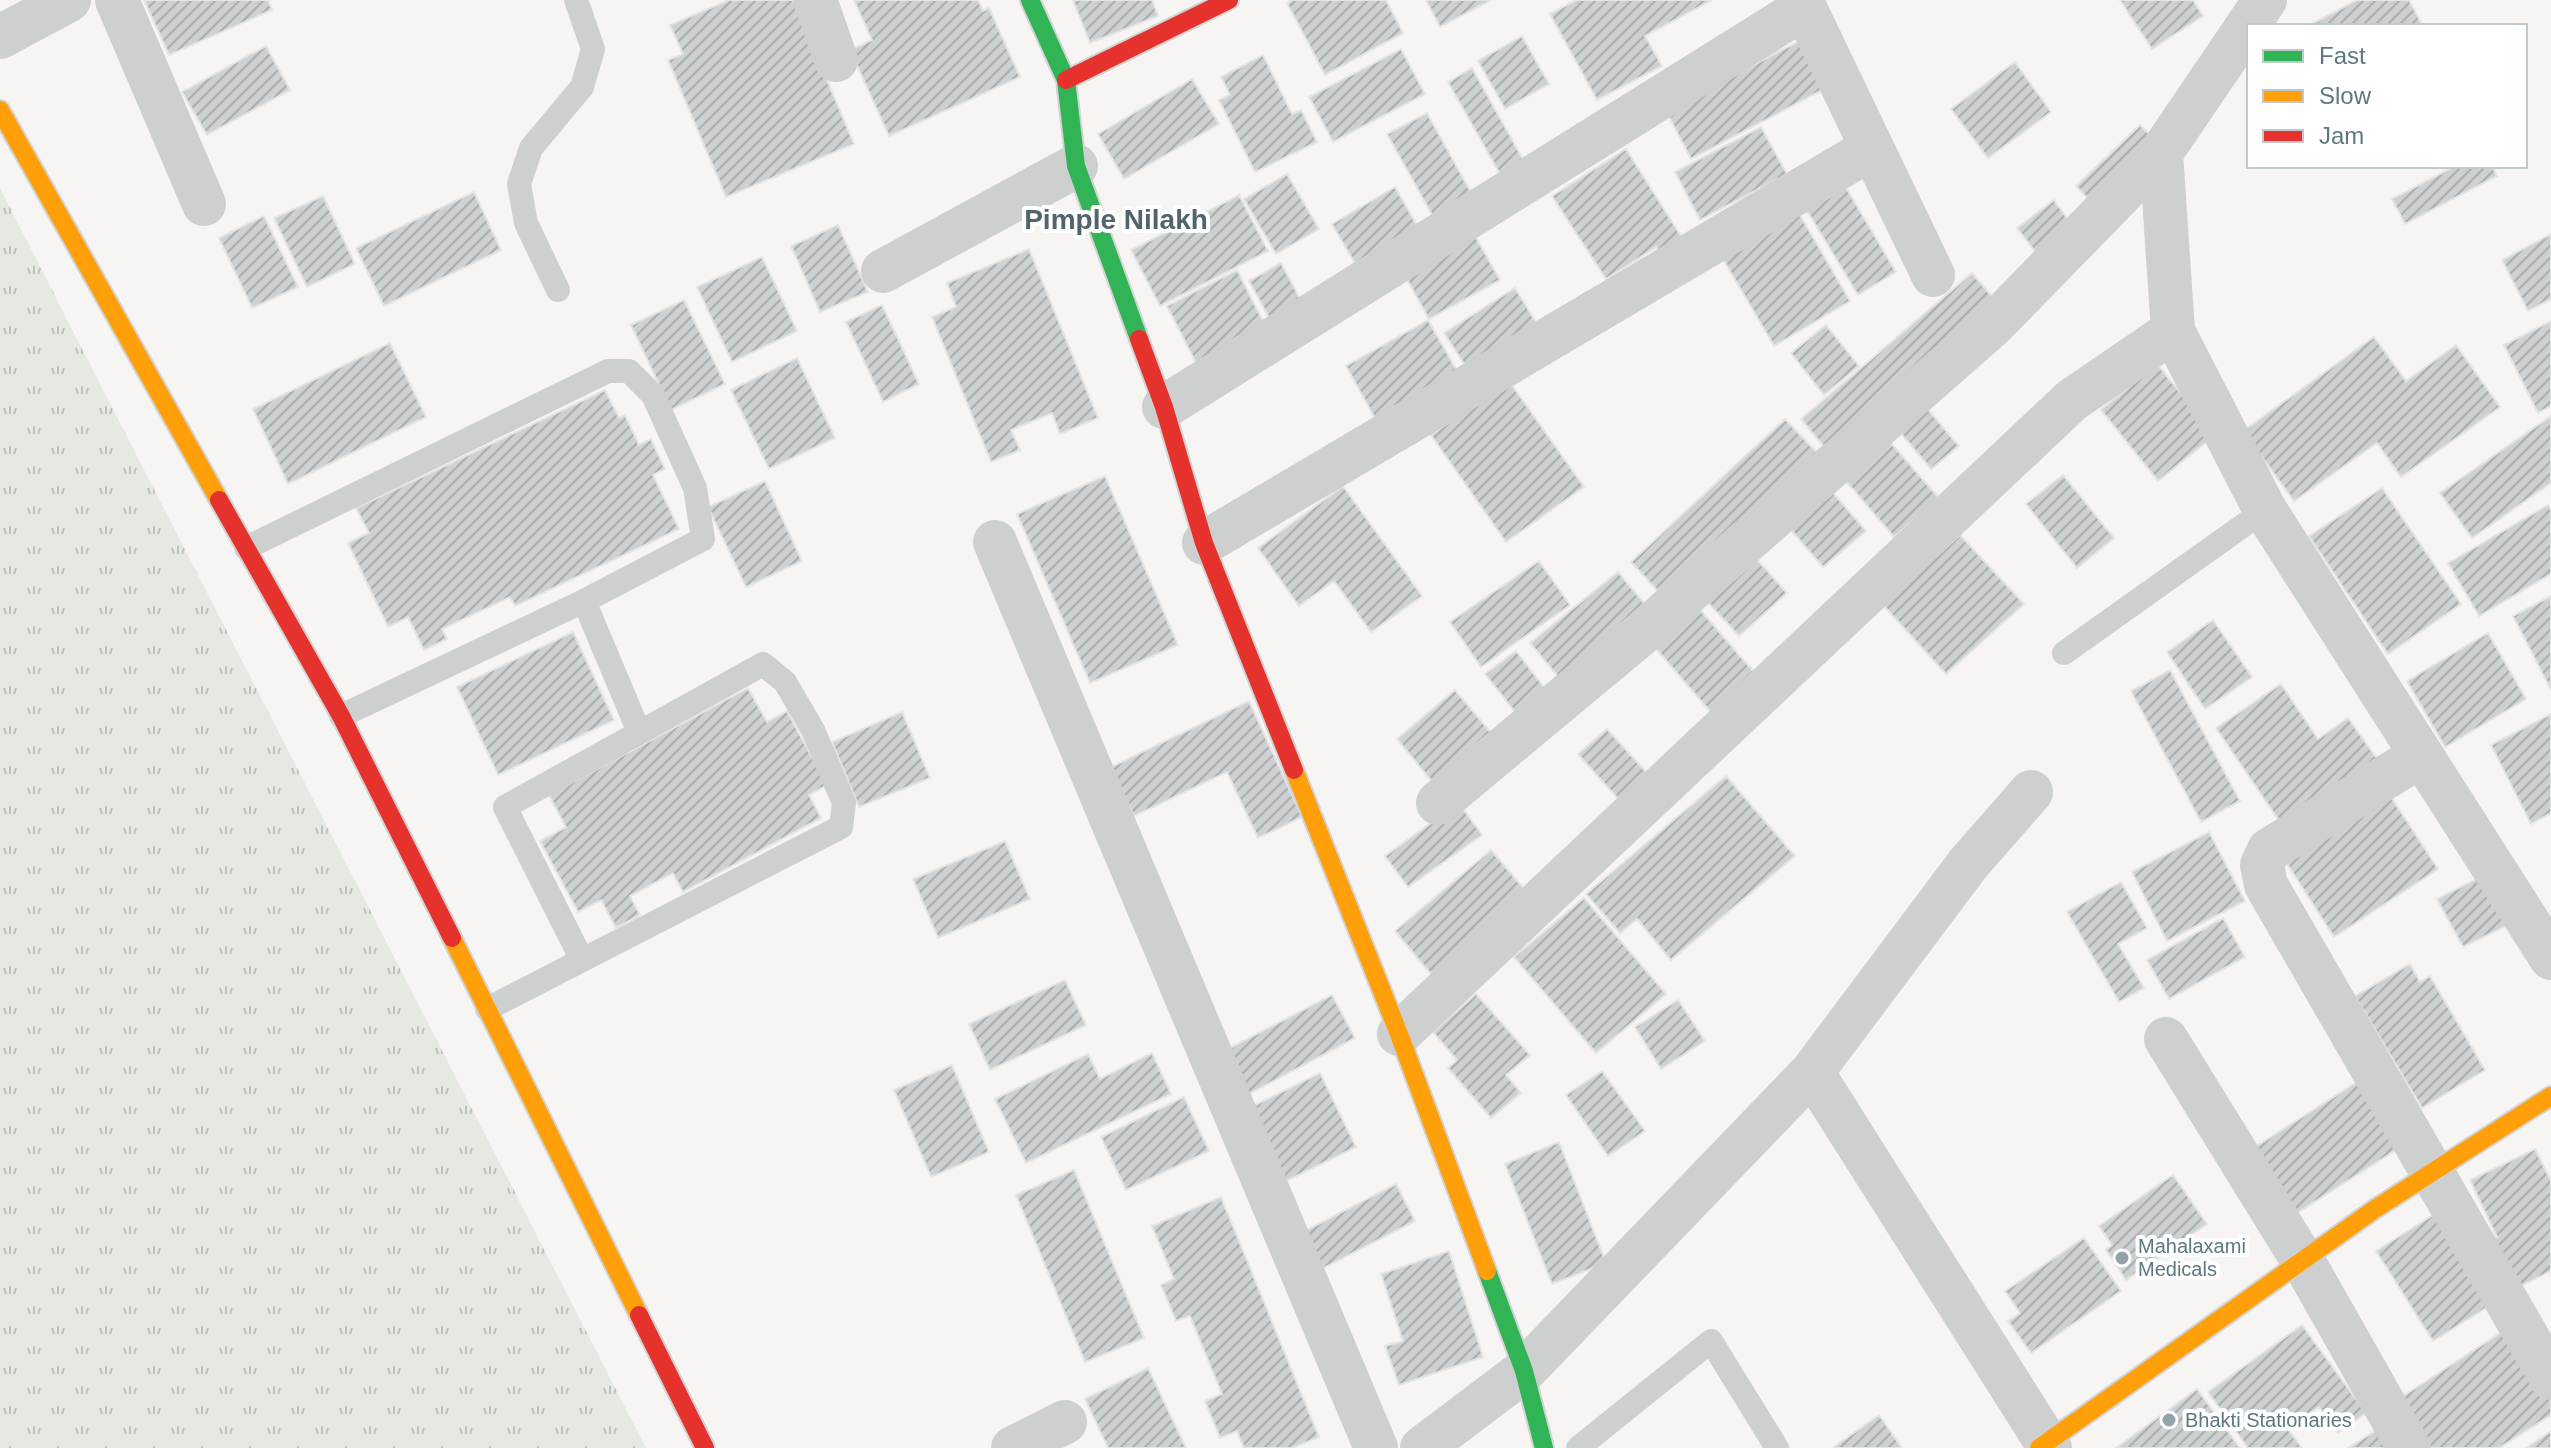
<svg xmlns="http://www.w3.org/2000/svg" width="2551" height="1448" viewBox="0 0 2551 1448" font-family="Helvetica,sans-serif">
<defs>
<pattern id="grass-tufts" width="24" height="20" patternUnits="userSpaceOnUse" patternTransform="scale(2)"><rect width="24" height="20" fill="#e6e9e2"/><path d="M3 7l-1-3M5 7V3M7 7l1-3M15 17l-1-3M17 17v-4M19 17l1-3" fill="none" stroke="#bec2bd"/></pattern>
<pattern id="building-hatch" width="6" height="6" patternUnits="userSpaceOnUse" patternTransform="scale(2)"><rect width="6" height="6" fill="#ced1d1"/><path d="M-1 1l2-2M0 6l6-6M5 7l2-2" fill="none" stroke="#aaaeaf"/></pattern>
</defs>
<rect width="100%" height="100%" fill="#f6f5f4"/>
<path fill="url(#grass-tufts)" d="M 0,188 L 78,341 L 646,1448 L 0,1448 Z"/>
<path fill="url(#building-hatch)" stroke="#e5e4e4" stroke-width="2" d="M 144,0 L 268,0 L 272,10 L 169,55 Z
M 729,0 L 793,0 L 854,144 L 726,197 L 668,60 L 683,54 L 670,25 Z
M 854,0 L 978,0 L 983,11 L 989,8 L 1020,77 L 889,136 L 850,50 L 872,40 Z
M 1073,0 L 1152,0 L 1158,16 L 1090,43 Z
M 1293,0 L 1386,0 L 1403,33 L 1325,75 L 1287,3 Z
M 1426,0 L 1491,0 L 1440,27 Z
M 1576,0 L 1712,0 L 1645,36 L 1662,66 L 1597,100 L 1550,14 Z
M 2120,0 L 2193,0 L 2203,16 L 2152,49 Z
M 2357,0 L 2409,0 L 2423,26 L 2308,26 Z
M 1522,36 L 1549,84 L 1505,109 L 1478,61 Z
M 1805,38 L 1830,86 L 1691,159 L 1666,111 Z
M 266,46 L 290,90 L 207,135 L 182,92 Z
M 1401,49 L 1425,94 L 1333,142 L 1309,97 Z
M 1263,55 L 1292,114 L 1301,110 L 1317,142 L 1255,172 L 1219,100 L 1230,95 L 1221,77 Z
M 2015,62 L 2051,112 L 1988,158 L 1951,109 Z
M 1472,68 L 1524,161 L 1500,174 L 1448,82 Z
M 1192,79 L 1219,124 L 1124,179 L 1098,134 Z
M 1427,113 L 1479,207 L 1440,229 L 1387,134 Z
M 2140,125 L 2153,138 L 2089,200 L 2076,186 Z
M 1761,127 L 1787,174 L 1700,220 L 1675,172 Z
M 1626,149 L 1686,244 L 1663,259 L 1656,247 L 1606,279 L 1552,196 Z
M 2455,166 L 2492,166 L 2497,176 L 2405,224 L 2392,199 Z
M 1287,174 L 1319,229 L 1276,254 L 1244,199 Z
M 1845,186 L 1896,272 L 1858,295 L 1806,209 Z
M 1395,187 L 1423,236 L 1360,272 L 1332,224 Z
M 474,192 L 501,250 L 384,306 L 356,248 Z
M 1239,195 L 1268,251 L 1160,306 L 1131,250 Z
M 323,196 L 355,264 L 307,287 L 274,218 Z
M 2054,200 L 2074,228 L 2038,255 L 2017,228 Z
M 1797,210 L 1850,301 L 1774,346 L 1720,254 Z
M 264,216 L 298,287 L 252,308 L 219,238 Z
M 838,225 L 868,292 L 820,312 L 791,246 Z
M 1470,227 L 1500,280 L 1429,319 L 1399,265 Z
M 2551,234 L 2551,299 L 2528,311 L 2502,260 Z
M 1029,249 L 1098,418 L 1060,434 L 1052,413 L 1011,430 L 1020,450 L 991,462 L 932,317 L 956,307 L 947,283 Z
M 762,257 L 797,331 L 732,362 L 697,287 Z
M 1281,263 L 1305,308 L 1273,325 L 1249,281 Z
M 1237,270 L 1266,327 L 1196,363 L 1167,306 Z
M 1972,273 L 2001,307 L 1829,453 L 1801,419 Z
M 1515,288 L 1542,332 L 1472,376 L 1444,333 Z
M 684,300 L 725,384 L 671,410 L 631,325 Z
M 882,305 L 919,384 L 883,402 L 846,322 Z
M 1428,320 L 1460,376 L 1377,422 L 1346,366 Z
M 2551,321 L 2551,406 L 2538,413 L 2504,345 Z
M 1826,325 L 1859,366 L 1824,395 L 1791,353 Z
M 2374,337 L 2406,381 L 2456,345 L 2500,407 L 2401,477 L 2377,443 L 2294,501 L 2243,431 Z
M 390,343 L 426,417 L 288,484 L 253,409 Z
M 797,358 L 835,438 L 769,469 L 731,390 Z
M 2157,364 L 2215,435 L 2158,481 L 2101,410 Z
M 1509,381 L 1584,487 L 1506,542 L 1431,435 Z
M 605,390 L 619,418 L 625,415 L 639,445 L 651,439 L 665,469 L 653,475 L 679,529 L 515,606 L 510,597 L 442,629 L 447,639 L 424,650 L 408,617 L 388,627 L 348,543 L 369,533 L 356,508 Z
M 1920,400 L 1959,446 L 1931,469 L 1892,423 Z
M 2551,416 L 2551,483 L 2472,538 L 2440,493 Z
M 1785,419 L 1824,460 L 1669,603 L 1631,562 Z
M 1884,435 L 1939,498 L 1894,537 L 1839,473 Z
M 2063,475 L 2114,538 L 2077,568 L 2026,504 Z
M 1105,476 L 1178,645 L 1090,683 L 1017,514 Z
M 765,481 L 802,561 L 746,587 L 708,507 Z
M 1343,486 L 1422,596 L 1371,632 L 1334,581 L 1299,606 L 1258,548 Z
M 1828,487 L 1866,531 L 1823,567 L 1785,523 Z
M 2382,488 L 2461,604 L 2388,654 L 2309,536 Z
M 2548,505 L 2551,510 L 2551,574 L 2479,616 L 2448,563 Z
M 1960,535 L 2024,604 L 1946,674 L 1883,605 Z
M 1751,553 L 1787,593 L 1739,636 L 1703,597 Z
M 1539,561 L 1570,605 L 1481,667 L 1450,622 Z
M 1618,572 L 1649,609 L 1561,680 L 1530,643 Z
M 2551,596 L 2551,690 L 2513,616 Z
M 1689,597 L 1760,679 L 1715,717 L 1644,635 Z
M 2213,620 L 2252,677 L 2205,709 L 2167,652 Z
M 573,632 L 614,720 L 498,775 L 457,687 Z
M 2488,633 L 2526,699 L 2445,747 L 2407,681 Z
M 1516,651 L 1546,690 L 1516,713 L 1485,674 Z
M 2170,670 L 2240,801 L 2201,822 L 2131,691 Z
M 2281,684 L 2318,739 L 2348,718 L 2380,763 L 2284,828 L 2216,728 Z
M 748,688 L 767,722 L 787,711 L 827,785 L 809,795 L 821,818 L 683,892 L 673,873 L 630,896 L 640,915 L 616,928 L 601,900 L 578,912 L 540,841 L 566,827 L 549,795 Z
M 1455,690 L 1497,740 L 1439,790 L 1397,739 Z
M 1249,701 L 1302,817 L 1258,838 L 1227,772 L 1134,816 L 1111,767 Z
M 902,712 L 930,778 L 859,807 L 832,742 Z
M 2551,714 L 2551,813 L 2531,824 L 2491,745 Z
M 1607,729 L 1648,774 L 1619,800 L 1578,754 Z
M 1726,776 L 1795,856 L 1671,960 L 1637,919 L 1620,933 L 1586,894 Z
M 2387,791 L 2438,869 L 2334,937 L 2284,859 Z
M 1459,803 L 1482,835 L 1408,887 L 1385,856 Z
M 2209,832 L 2245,901 L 2167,941 L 2132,872 Z
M 1005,841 L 1030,899 L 938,938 L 913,879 Z
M 1491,850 L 1531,897 L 1435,979 L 1395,931 Z
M 2486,874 L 2512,923 L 2463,947 L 2437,899 Z
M 2121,882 L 2147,928 L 2118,944 L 2144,988 L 2119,1002 L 2067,912 Z
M 1584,898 L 1666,994 L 1596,1053 L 1514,957 Z
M 2223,918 L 2245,957 L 2169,999 L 2147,960 Z
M 2410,964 L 2420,982 L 2430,976 L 2485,1070 L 2422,1108 L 2355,996 Z
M 1065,980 L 1086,1025 L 990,1070 L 969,1024 Z
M 1476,994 L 1530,1055 L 1506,1075 L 1521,1093 L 1491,1118 L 1448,1068 L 1457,1060 L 1433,1032 Z
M 1332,995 L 1355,1038 L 1245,1096 L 1222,1052 Z
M 1678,1000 L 1705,1041 L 1661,1069 L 1635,1027 Z
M 1152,1053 L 1171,1094 L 1026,1163 L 995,1099 L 1088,1054 L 1100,1079 Z
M 952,1065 L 989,1152 L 931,1177 L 894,1090 Z
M 1602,1071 L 1645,1131 L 1608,1156 L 1566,1095 Z
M 1320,1073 L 1356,1147 L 1280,1184 L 1245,1110 Z
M 2365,1077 L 2407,1143 L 2286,1220 L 2244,1154 Z
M 1184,1097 L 1209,1151 L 1126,1190 L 1101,1137 Z
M 1559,1142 L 1606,1263 L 1552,1284 L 1505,1164 Z
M 2535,1149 L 2551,1181 L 2551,1271 L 2515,1289 L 2491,1240 L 2497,1237 L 2470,1180 Z
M 1074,1170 L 1144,1338 L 1085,1362 L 1016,1195 Z
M 2173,1175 L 2207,1224 L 2126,1280 L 2106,1250 L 2112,1245 L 2099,1226 Z
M 1396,1184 L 1415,1221 L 1312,1274 L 1293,1237 Z
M 1221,1197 L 1319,1437 L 1292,1448 L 1244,1448 L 1237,1431 L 1220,1438 L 1205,1401 L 1222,1394 L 1190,1316 L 1176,1321 L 1161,1285 L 1174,1279 L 1152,1226 Z
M 2433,1215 L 2491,1305 L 2433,1341 L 2376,1251 Z
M 2084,1238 L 2121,1291 L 2031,1353 L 2008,1321 L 2020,1313 L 2005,1291 Z
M 1449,1251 L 1483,1357 L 1399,1385 L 1385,1346 L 1403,1341 L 1381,1274 Z
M 2302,1325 L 2366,1413 L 2338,1433 L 2319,1407 L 2288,1429 L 2302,1448 L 2248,1448 L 2208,1392 Z
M 2505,1330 L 2551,1400 L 2551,1415 L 2499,1448 L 2428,1448 L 2397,1400 Z
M 1148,1368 L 1186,1448 L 1108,1448 L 1085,1399 Z
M 2197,1389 L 2240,1448 L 2116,1448 Z
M 1879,1415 L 1902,1448 L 1835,1448 L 1834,1447 Z
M 2380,1428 L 2392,1448 L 2348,1448 Z
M 2551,1431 L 2551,1448 L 2526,1448 Z"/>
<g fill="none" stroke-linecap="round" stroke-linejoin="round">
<g stroke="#d2d3d3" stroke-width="22">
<path id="fast" d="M 1030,0 L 1066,80 L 1076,166 L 1139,339
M 1487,1271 L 1524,1371 L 1544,1448"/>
</g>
<g stroke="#d2d3d3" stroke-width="22">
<path id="slow" d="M 0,110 L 219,500
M 1294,770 L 1399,1034 L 1487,1271
M 452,938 L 639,1315
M 2039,1448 L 2375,1209 L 2551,1096"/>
</g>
<g stroke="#d2d3d3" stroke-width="22">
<path id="jam" d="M 1066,80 L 1229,0
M 1139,339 L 1164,407 L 1204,543 L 1294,770
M 219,500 L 341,716 L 452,938
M 639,1315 L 705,1448"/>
</g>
<path stroke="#cecfcf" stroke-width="24" d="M 558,290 L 526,223 L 519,184 L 531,148 L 582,87 L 593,49 L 576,0
M 246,548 L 608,371 L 629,371 L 653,395 L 695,488 L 703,539 L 584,601 L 341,716
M 584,601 L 639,732
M 2064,653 L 2265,510
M 487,1009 L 841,827 L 844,803 L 813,730 L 785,682 L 763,664 L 505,807 L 582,960
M 1578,1448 L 1711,1341 L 1777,1448"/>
<path stroke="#cecfcf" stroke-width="44" d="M 117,0 L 204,204
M 815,0 L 836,60
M 1801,0 L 1933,275
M 2265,0 L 2161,153 L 2173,331 L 2265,510 L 2551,958
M 0,37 L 69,0
M 883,271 L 1076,166
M 1164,407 L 1804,8
M 995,542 L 1376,1448
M 1204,543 L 1872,148
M 2420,756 L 2269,850 L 2262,865 L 2266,885 L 2551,1378
M 1438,803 L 1641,634 L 1993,325 L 2161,153
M 1399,1034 L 2072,400 L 2173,331
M 2166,1039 L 2303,1261 L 2409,1448
M 1812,1072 L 2050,1448
M 1013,1448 L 1065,1422
M 1422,1448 L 1524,1371 L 1812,1072 L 1968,864 L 2031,792"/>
<use href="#fast" stroke="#30b455" stroke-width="18"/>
<use href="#slow" stroke="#ff9f0a" stroke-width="18"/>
<use href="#jam" stroke="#e5322d" stroke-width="18"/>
</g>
<g fill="#93a4a9" stroke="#fff" stroke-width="3">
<circle cx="2122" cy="1258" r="8"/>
<circle cx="2169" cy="1420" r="8"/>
</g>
<g text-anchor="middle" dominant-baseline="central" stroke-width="8" stroke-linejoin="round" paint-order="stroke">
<g font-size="20" fill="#5e7881" stroke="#fff" text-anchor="start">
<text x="2138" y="1246">Mahalaxami<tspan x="2138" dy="23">Medicals</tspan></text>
<text x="2185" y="1420">Bhakti Stationaries</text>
</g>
<g font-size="28" font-weight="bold" fill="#51646b" stroke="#fff">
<text x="1116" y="219">Pimple Nilakh</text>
</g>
</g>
<rect x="2247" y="24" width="280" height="144" fill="#ffffff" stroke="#bfc9cd" stroke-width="2"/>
<rect x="2263" y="50" width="40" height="12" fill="#30b455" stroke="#bfc9cd" stroke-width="2"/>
<text x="2319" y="64" font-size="24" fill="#5e7881">Fast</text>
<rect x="2263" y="90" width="40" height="12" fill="#ff9f0a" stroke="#bfc9cd" stroke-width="2"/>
<text x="2319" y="104" font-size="24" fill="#5e7881">Slow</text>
<rect x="2263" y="130" width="40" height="12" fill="#e5322d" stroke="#bfc9cd" stroke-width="2"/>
<text x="2319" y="144" font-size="24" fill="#5e7881">Jam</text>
</svg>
